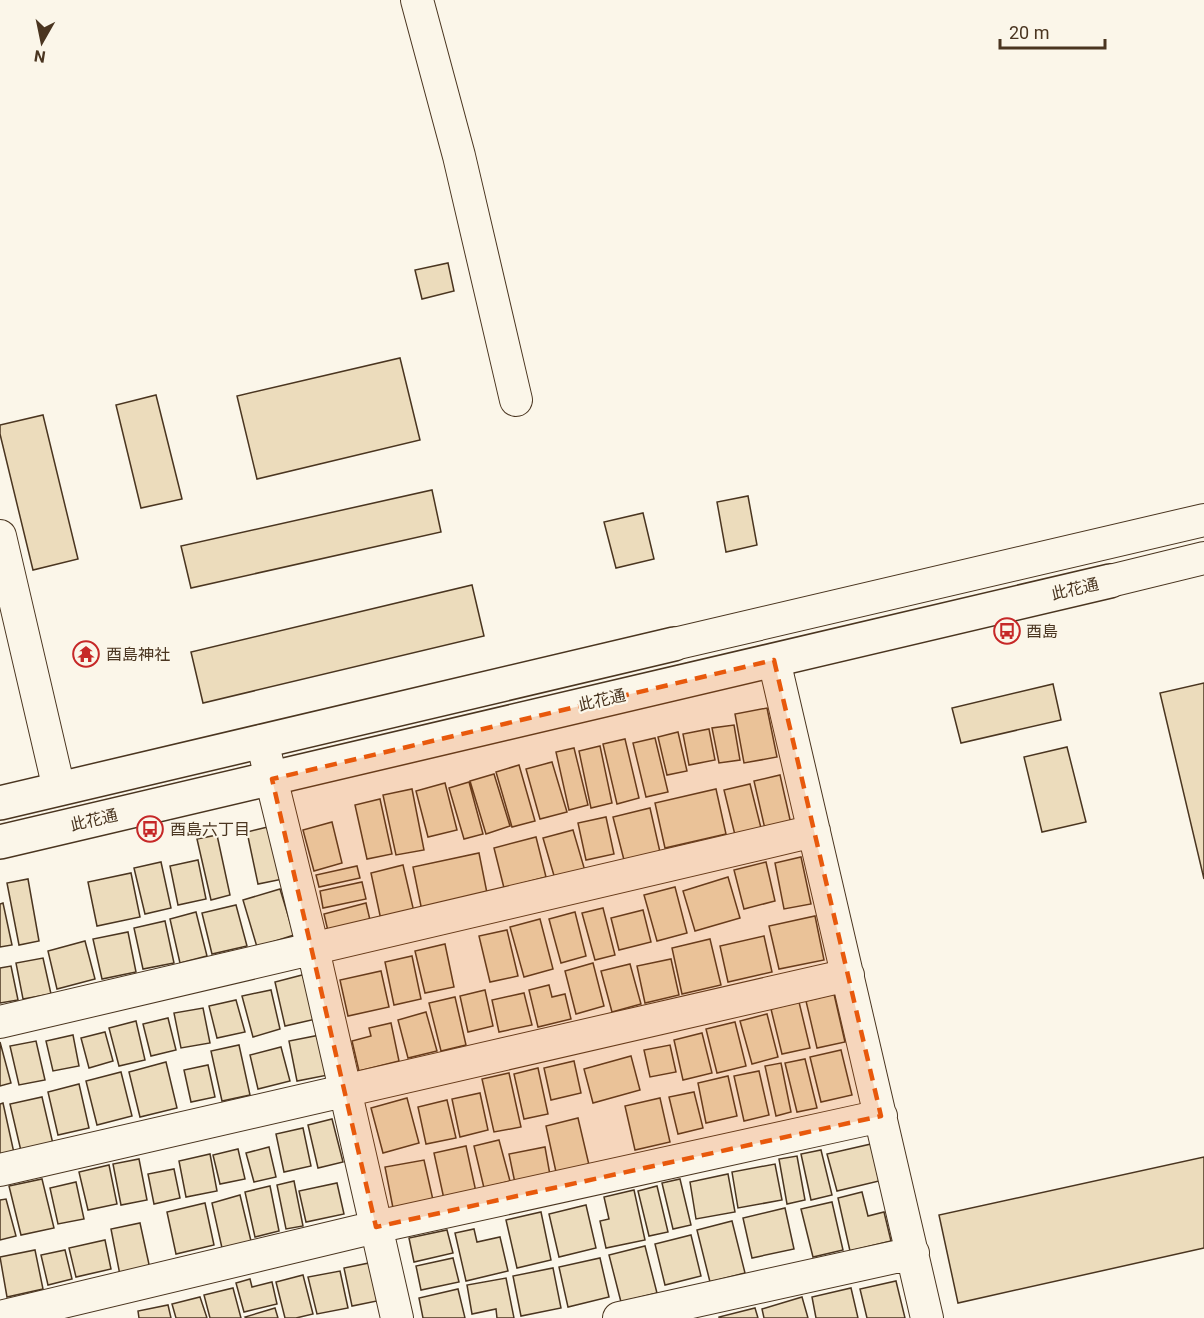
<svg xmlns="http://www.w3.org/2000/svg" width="1204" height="1318" viewBox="0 0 1204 1318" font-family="Roboto,'Noto Sans JP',sans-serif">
<rect width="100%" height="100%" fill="#fbf6e9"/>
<path fill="#ecdcbc" stroke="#4a3520" stroke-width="1.5" d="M 448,263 L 454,291 L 422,299 L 415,270 Z
M 400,358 L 420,440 L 257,479 L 237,396 Z
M 156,395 L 182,499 L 141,508 L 116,405 Z
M 43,415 L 78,559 L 33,570 L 0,434 L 0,425 Z
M 432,490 L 441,532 L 191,588 L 181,546 Z
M 748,496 L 757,545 L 726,552 L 717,502 Z
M 643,513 L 654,559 L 616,568 L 604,522 Z
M 472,585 L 484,636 L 203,703 L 191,652 Z
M 1204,683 L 1204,879 L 1160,693 Z
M 1053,684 L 1061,720 L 961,743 L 952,708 Z
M 767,708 L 777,757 L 744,763 L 735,714 Z
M 734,725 L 740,760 L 719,763 L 712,728 Z
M 709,729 L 715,760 L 689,765 L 683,734 Z
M 678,732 L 687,771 L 667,775 L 658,737 Z
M 655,738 L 668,792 L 646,797 L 633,743 Z
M 625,739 L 639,798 L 617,804 L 603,744 Z
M 600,746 L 612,803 L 591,808 L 579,751 Z
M 1067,747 L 1086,822 L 1042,832 L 1024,757 Z
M 574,748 L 588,805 L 569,810 L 556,752 Z
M 552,762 L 567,812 L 540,819 L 526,769 Z
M 519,765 L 535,821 L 512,827 L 496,772 Z
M 494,774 L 510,826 L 486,834 L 470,781 Z
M 780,775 L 791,824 L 765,829 L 754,781 Z
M 469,782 L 483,834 L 464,839 L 449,788 Z
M 445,783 L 457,830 L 428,837 L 416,791 Z
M 750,784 L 761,828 L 735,835 L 724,790 Z
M 412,789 L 424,850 L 396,855 L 383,795 Z
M 716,789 L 726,834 L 665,848 L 655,803 Z
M 380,799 L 392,854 L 367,859 L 355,805 Z
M 650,808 L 660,852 L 624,860 L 613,817 Z
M 606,817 L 614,854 L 586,860 L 578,823 Z
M 332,822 L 342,863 L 314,871 L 303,830 Z
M 272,826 L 283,879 L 258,884 L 247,832 Z
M 573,830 L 585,871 L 555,879 L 543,838 Z
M 217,835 L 230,895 L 211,900 L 197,839 Z
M 536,837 L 546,877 L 504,888 L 494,848 Z
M 479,853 L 488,898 L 422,911 L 413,867 Z
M 801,857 L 811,904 L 784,909 L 775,863 Z
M 198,860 L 206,899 L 178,905 L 170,866 Z
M 161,862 L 171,908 L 145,914 L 134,868 Z
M 766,862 L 775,901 L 744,909 L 734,870 Z
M 403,865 L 414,912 L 381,920 L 371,873 Z
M 357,866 L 360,878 L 319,887 L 316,875 Z
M 131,873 L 140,917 L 97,926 L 88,882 Z
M 728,877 L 740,918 L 695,931 L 683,891 Z
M 28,879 L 39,941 L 19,945 L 7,883 Z
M 362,882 L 366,899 L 323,908 L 320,891 Z
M 675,887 L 687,933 L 657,941 L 644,895 Z
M 280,889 L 294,935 L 257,947 L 243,900 Z
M 3,903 L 12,945 L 0,947 L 0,904 Z
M 366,903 L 370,920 L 328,931 L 324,914 Z
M 236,905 L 247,946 L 212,954 L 202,913 Z
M 603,908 L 615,955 L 595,960 L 582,913 Z
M 643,910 L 651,942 L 619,950 L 611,918 Z
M 196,912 L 207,956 L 180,963 L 170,919 Z
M 575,912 L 586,956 L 561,963 L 549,919 Z
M 815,916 L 824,960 L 779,969 L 769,926 Z
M 540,919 L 553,969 L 524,977 L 510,927 Z
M 165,921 L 174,963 L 143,969 L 134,928 Z
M 507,930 L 518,976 L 490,982 L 479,936 Z
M 128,932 L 136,972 L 102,979 L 93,939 Z
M 764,936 L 772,972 L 728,982 L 720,946 Z
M 710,939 L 721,985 L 682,994 L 672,948 Z
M 85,941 L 95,979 L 57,989 L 48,951 Z
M 445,944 L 454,987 L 425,993 L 415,951 Z
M 412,956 L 421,999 L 394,1005 L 385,962 Z
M 43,958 L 51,994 L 23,999 L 16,963 Z
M 671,959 L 679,995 L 645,1003 L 637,966 Z
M 593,963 L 604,1006 L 576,1014 L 565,971 Z
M 630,964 L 641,1004 L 612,1012 L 601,971 Z
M 11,966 L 18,1000 L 0,1003 L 0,968 Z
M 381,971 L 389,1007 L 348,1016 L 340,980 Z
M 306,974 L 316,1019 L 285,1026 L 275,982 Z
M 549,985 L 552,997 L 565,994 L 571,1019 L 538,1027 L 529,990 Z
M 271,990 L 280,1029 L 253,1037 L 242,996 Z
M 485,990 L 493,1026 L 468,1032 L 460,996 Z
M 524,993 L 532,1025 L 499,1032 L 492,1000 Z
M 834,994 L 845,1042 L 817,1048 L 806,1001 Z
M 455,997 L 466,1045 L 441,1051 L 429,1003 Z
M 236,1000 L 245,1032 L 217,1038 L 209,1006 Z
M 799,1002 L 810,1048 L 782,1054 L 771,1009 Z
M 203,1008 L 210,1043 L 181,1048 L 174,1013 Z
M 426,1012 L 437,1051 L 408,1058 L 398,1020 Z
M 767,1014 L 778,1057 L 752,1064 L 740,1021 Z
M 168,1018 L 176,1050 L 151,1056 L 143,1024 Z
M 136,1021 L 145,1060 L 119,1066 L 109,1028 Z
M 735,1022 L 746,1066 L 717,1073 L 706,1029 Z
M 391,1023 L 399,1061 L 359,1071 L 352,1041 L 371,1036 L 369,1028 Z
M 105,1032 L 113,1061 L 89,1068 L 81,1038 Z
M 702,1033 L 712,1073 L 683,1080 L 674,1040 Z
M 73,1035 L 79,1066 L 53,1071 L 46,1041 Z
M 320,1035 L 328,1075 L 297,1081 L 289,1041 Z
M 36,1041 L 45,1080 L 19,1085 L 10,1046 Z
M 0,1042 L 11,1083 L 0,1086 Z
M 239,1045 L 250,1095 L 222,1101 L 211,1051 Z
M 670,1045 L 676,1072 L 650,1077 L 644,1050 Z
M 281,1047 L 290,1081 L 258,1089 L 250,1055 Z
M 841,1050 L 852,1095 L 821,1102 L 810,1057 Z
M 631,1056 L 640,1090 L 593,1103 L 584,1069 Z
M 805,1059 L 817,1108 L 797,1112 L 785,1063 Z
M 574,1061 L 581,1093 L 551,1100 L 544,1068 Z
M 166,1062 L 177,1108 L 140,1117 L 129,1072 Z
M 781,1063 L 791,1112 L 776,1116 L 765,1066 Z
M 208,1065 L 215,1097 L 191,1102 L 184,1070 Z
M 538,1068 L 548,1114 L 524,1119 L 514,1074 Z
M 759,1071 L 769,1115 L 744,1121 L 734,1076 Z
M 121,1072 L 132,1116 L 97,1125 L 86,1081 Z
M 509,1073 L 521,1127 L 494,1132 L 482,1079 Z
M 728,1076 L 737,1116 L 706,1123 L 698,1083 Z
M 79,1084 L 89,1128 L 58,1135 L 48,1092 Z
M 694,1092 L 703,1128 L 678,1134 L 669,1097 Z
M 480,1093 L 488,1130 L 460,1137 L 452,1099 Z
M 42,1097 L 53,1144 L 21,1151 L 10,1104 Z
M 407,1098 L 419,1143 L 383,1153 L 371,1108 Z
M 660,1098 L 670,1142 L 635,1150 L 625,1106 Z
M 447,1100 L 456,1138 L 426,1144 L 418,1107 Z
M 3,1103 L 14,1153 L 0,1156 L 0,1104 Z
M 578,1118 L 589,1165 L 556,1172 L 546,1126 Z
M 332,1119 L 343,1162 L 318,1168 L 308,1125 Z
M 303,1128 L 311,1166 L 284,1172 L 276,1134 Z
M 499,1140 L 510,1181 L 484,1188 L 474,1146 Z
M 871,1144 L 879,1181 L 837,1191 L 827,1154 Z
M 466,1146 L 476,1192 L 444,1199 L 434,1153 Z
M 269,1147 L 276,1177 L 254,1182 L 246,1153 Z
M 545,1147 L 550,1175 L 515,1183 L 509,1154 Z
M 238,1149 L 245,1179 L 220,1184 L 213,1155 Z
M 821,1150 L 832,1195 L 811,1200 L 801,1154 Z
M 210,1154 L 217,1191 L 186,1197 L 179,1161 Z
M 797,1156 L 805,1200 L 787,1204 L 779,1159 Z
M 1204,1157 L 1204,1248 L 958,1303 L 939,1215 Z
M 139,1159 L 147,1200 L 121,1205 L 113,1164 Z
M 424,1160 L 433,1200 L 393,1208 L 385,1167 Z
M 775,1164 L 782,1200 L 738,1208 L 732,1172 Z
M 109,1165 L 117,1204 L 88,1210 L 79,1172 Z
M 174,1169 L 180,1198 L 154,1204 L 148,1174 Z
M 728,1174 L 735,1212 L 696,1219 L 690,1182 Z
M 42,1179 L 54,1228 L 21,1235 L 9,1186 Z
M 680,1179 L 691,1225 L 673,1229 L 662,1183 Z
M 294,1181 L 303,1226 L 286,1229 L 277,1185 Z
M 76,1182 L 84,1219 L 58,1224 L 50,1188 Z
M 337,1183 L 344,1214 L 306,1222 L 299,1191 Z
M 270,1186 L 279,1231 L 255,1237 L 245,1192 Z
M 657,1186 L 668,1232 L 649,1236 L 638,1191 Z
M 634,1190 L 645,1240 L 606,1248 L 600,1221 L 609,1219 L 604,1197 Z
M 862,1192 L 868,1216 L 884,1212 L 891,1241 L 850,1251 L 838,1198 Z
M 240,1195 L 251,1241 L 222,1248 L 212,1203 Z
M 6,1199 L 16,1236 L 0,1240 L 0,1200 Z
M 832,1202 L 843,1250 L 813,1257 L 801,1209 Z
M 205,1203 L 214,1245 L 176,1254 L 167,1212 Z
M 586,1205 L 596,1248 L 559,1257 L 549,1214 Z
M 785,1208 L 794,1249 L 752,1258 L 743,1218 Z
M 541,1212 L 551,1260 L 517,1268 L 506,1220 Z
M 732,1221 L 745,1273 L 710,1282 L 697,1230 Z
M 140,1223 L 150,1269 L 120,1275 L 111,1229 Z
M 474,1229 L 477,1242 L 500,1237 L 508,1271 L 466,1281 L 455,1233 Z
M 447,1230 L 453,1253 L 414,1262 L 409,1238 Z
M 691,1235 L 701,1276 L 665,1285 L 655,1244 Z
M 105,1240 L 111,1269 L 76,1277 L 69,1248 Z
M 645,1246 L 657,1293 L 621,1302 L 609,1255 Z
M 35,1250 L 43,1289 L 7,1297 L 0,1257 Z
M 65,1250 L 72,1279 L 48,1285 L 41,1255 Z
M 453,1258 L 459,1282 L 421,1290 L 416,1266 Z
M 600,1258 L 609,1297 L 568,1307 L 559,1267 Z
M 369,1263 L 377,1301 L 352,1306 L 344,1268 Z
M 553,1268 L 561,1308 L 521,1316 L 513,1276 Z
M 340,1271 L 348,1308 L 317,1314 L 308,1277 Z
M 303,1275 L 313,1314 L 296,1318 L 285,1318 L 276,1282 Z
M 506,1278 L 514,1318 L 497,1318 L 496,1309 L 472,1314 L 467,1285 Z
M 250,1279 L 252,1287 L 272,1282 L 277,1304 L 244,1312 L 236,1283 Z
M 896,1281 L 905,1318 L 867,1318 L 860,1289 Z
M 233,1288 L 241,1318 L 210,1318 L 204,1295 Z
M 851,1288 L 858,1318 L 816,1318 L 812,1297 Z
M 458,1289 L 465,1318 L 423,1318 L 419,1298 Z
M 200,1297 L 207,1318 L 176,1318 L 172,1304 Z
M 802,1297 L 808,1318 L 764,1318 L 762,1309 Z
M 168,1305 L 171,1318 L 139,1318 L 138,1311 Z
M 275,1308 L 278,1318 L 246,1318 L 245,1317 Z
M 755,1308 L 758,1318 L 719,1318 L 719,1317 Z"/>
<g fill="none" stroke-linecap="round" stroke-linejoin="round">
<g stroke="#4a3520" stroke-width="34">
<path id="street" d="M 417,0 L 459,156 L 516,400
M 0,536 L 59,789
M 1110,581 L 1204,558
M 674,644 L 1204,520
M 774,660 L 927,1318
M 262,741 L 313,949 L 397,1318
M 0,1022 L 814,831
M 0,1170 L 848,975
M 0,1317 L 376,1227 L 881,1116
M 619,1318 L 913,1253"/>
</g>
<g stroke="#4a3520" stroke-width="36">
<path id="secondary" d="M 0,803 L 674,644
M 0,842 L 1110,581"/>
</g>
<use href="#street" stroke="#fbf6e9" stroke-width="32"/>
<use href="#secondary" stroke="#fbf6e9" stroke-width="33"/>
</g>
<path fill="#e8590c" fill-opacity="0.2" stroke="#e8590c" stroke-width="4.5" stroke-dasharray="12 8" stroke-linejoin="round" d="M 774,660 L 881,1116 L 376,1227 L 272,779 Z"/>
<defs>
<g id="bus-ring" transform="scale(1.35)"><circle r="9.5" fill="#fbf6e9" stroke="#c62828" stroke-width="1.5"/><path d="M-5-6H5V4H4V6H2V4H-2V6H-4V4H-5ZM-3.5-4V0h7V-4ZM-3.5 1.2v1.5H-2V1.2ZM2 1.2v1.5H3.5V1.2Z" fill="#c62828"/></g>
<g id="temple-ring" transform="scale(1.35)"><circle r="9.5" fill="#fbf6e9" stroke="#c62828" stroke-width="1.5"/><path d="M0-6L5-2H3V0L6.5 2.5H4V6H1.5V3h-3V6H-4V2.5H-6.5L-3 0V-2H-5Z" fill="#c62828"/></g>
</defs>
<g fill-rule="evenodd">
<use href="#bus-ring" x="1007" y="631"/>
<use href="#temple-ring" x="86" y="654"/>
<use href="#bus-ring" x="150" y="829"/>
</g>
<g text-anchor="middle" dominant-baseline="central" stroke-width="4.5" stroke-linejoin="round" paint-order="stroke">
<g font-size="16" fill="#4a3520" stroke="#fbf6e9">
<text transform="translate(1075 589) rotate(-13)">此花通</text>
<text transform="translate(602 700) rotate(-13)">此花通</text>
<text transform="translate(94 820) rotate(-13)">此花通</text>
</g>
<g font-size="16" fill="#4a3520" stroke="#fbf6e9" text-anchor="start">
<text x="1026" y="631">酉島</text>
<text x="106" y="654">酉島神社</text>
<text x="170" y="829">酉島六丁目</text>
</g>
</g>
<g transform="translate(42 42) rotate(189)" stroke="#fbf6e9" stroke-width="4.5" paint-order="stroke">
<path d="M0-4.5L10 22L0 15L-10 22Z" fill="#4a3520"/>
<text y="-9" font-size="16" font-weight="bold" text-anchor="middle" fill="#4a3520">N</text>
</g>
<path d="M1000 39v9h105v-9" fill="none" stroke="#4a3520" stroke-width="3"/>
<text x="1009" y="39" font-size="18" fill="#4a3520" stroke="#fbf6e9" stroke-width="4.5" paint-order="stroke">20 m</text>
</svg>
